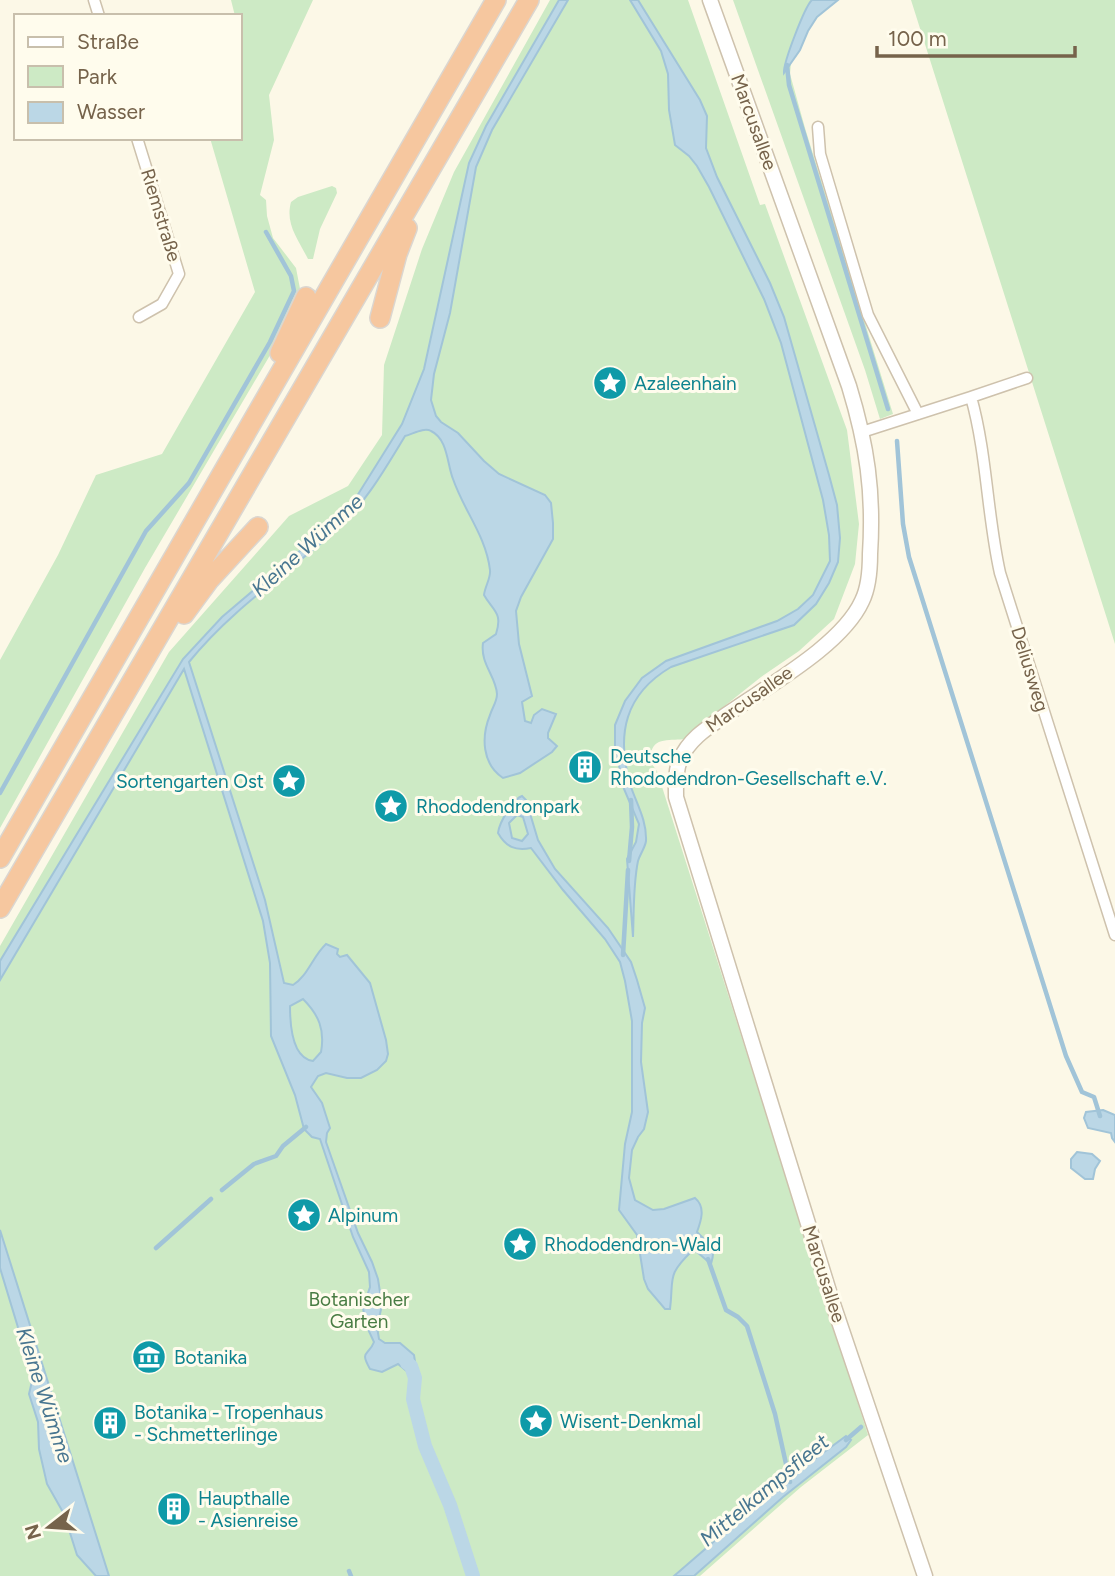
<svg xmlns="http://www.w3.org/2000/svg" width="1115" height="1576" viewBox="0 0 1115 1576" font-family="Figtree,sans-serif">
<rect width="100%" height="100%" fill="#fcf8e7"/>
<path fill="#cdeac5" d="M 231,0 L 313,0 L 269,95 L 274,140 L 260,195 L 266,200 L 267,216 L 273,238 L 296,268 L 301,294 L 276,345 L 145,568 L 0,828 L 0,660 L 58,555 L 96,475 L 162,454 L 255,292 L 210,138 L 240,138 L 240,16 L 235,16 Z
M 550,0 L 688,0 L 760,205 L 765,204 L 847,430 L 859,524 L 855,564 L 834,619 L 799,651 L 761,677 L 697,728 L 685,739 C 673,741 652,736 651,755 C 650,762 653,766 657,771 L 868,1435 L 801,1487 L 700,1576 L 0,1576 L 0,946 L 169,652 L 289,516 L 348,486 L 382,435 L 384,365 L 422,249 L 454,172 Z
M 733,0 L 812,0 C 805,7 783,63 784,72 L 791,63 L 790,74 L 805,128 L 893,414 L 880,419 L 865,370 Z
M 911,0 L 1115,0 L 1115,644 Z
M 332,186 L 336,188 L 337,193 L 320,229 L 313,259 L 308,259 C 298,239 285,224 291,202 L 298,197 Z"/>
<path fill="#bbd7e6" stroke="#a1c4d8" stroke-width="2" fill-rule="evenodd" d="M 559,0 L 568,0 L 492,130 L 476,167 L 450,313 L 434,374 L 431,400 L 436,416 L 441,422 L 458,433 L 484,461 L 499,474 L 545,495 L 551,503 L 553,523 L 553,539 L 521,597 L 516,611 L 519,644 L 532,696 L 522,702 L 525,721 L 531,723 L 534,715 L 542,709 L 556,714 L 548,733 L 548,738 L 557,746 L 552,752 L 520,773 L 503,778 C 482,764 481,737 490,715 C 492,708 497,702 497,694 C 496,676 480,664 483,643 L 496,634 C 503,612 493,611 484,595 C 485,586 491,578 490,570 C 486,536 464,511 453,479 C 447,464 448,439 431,431 C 424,427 413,434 405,436 C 384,471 363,507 332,534 C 283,576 230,611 189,662 L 265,900 L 284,983 L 293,985 C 307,977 313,956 326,944 L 338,949 L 337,954 L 340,957 L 347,955 L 370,983 L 386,1040 L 388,1054 L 386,1061 L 377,1070 L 361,1078 L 347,1078 L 326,1073 L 318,1076 L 311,1087 L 322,1103 L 330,1128 L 327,1133 L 326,1142 L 358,1233 L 372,1262 L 378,1279 L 382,1305 L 377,1327 L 379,1339 L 385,1343 L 400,1343 L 414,1355 L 417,1374 L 415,1378 L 398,1364 L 382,1372 L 370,1369 C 359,1350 369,1356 374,1342 L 366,1325 L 363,1308 L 370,1287 L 369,1272 L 353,1237 L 320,1139 L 312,1137 L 304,1129 L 295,1095 L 271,1036 L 270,963 L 263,921 L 184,669 L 0,980 L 0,961 L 183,659 L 222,617 L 328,527 L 357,496 L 402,424 L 424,369 L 469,163 L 486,126 ZM 303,999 C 319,1015 325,1030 321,1052 L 313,1061 C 292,1058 290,1024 290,1006 Z
M 630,0 L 638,0 L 700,100 L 707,116 L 706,148 L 717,177 L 770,283 L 784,317 L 829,475 L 837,505 L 840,538 L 838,562 L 829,583 L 816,604 L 794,625 L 671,667 C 625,694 616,734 630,784 C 636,803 647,820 646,841 C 645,848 640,854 638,861 C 633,885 634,912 633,937 L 627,859 L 636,842 L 639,824 L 624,789 L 615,747 L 615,725 L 625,701 L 642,678 L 666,661 L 777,621 L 798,609 L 813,595 L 830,561 L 829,535 L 823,500 L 781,343 L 764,299 L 709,187 L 697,166 L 689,156 L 675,145 L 669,110 L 668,74 L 661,51 Z
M 812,0 L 838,0 L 817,17 L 808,31 L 800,50 L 784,73 C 783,63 805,6 812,0 Z
M 522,796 L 526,800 L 538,840 L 555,869 L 608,928 L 631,962 L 637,980 L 645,1008 L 642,1023 L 641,1062 L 648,1112 L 644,1129 L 638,1137 L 632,1150 L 629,1178 L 635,1200 L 653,1210 L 664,1209 L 695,1198 C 706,1207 701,1221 697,1232 C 710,1246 717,1244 711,1264 L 697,1252 L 692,1251 C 666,1276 674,1278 670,1309 L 665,1309 L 648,1289 L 644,1279 L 637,1235 L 619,1210 L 625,1144 L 632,1112 L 632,1021 L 625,981 L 620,962 L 605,939 L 563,890 L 531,848 C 515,851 506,847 498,833 C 499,823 513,799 522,796 ZM 517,815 L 523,817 L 528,834 L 522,841 L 512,838 L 509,823 Z
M 1103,1110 L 1115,1115 L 1115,1142 L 1112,1138 L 1111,1133 L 1088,1128 L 1084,1118 L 1086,1112 Z
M 1077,1152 L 1092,1154 L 1100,1161 L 1095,1169 L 1093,1179 L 1085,1179 L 1071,1168 L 1071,1159 Z
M 0,1230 L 109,1576 L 96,1576 L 77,1555 L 64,1514 L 47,1484 L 39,1449 L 38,1422 L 29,1394 L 33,1377 L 0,1268 Z
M 846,1436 L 851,1440 L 846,1447 L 783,1497 L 694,1576 L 674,1576 L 778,1486 Z"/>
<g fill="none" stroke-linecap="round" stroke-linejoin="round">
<path stroke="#a1c4d8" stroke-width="4.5" d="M 787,65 L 789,85 L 888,409
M 897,441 L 903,524 L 909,557 L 1066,1056 L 1082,1092 L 1094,1097 L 1100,1116
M 0,793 L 146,531 L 189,483 L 270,342 L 294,291 L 291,276 L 266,232
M 629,861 L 632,827 L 631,800
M 623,955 L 628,870
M 222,1190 L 254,1164 L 276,1156 L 283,1146 L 306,1127
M 156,1248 L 211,1199
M 708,1259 L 726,1310 L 738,1317 L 747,1326 L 775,1414 L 790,1482
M 846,1440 L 861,1427
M 349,1571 L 351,1576"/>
<path stroke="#bbd7e6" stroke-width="14" d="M 407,1363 L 411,1366 L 415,1378 L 413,1399 L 425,1446 L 450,1505 L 473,1576"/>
<g stroke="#cec2ad" stroke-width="13">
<path id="minor" d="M 94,0 L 99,16
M 818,127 L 820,154 L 868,315 L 918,414
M 137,138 L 179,274 L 162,304 L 139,317
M 971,397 L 1027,378
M 862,432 L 971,397 C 987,454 987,515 1000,573 L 1115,935"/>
</g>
<g stroke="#cec2ad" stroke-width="17">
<path id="tertiary" d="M 710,0 L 849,386 C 867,445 874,492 870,554 C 870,569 869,587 862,601 C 842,645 769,685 729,713 C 710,726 689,738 680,760 C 675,772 676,785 676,797 L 832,1301 L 925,1576"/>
</g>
<g stroke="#dbd6d0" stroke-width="22">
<path id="motorway" d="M 380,318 L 397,254 L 407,228
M 280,353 L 306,297
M 184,614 L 209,580 L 258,527
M 0,858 L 496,0
M 0,908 L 529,0"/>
</g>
<use href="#minor" stroke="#fff" stroke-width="10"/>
<use href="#tertiary" stroke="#fff" stroke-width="14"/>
<use href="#motorway" stroke="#f6c79f" stroke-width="19"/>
</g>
<defs>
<g id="sight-disc" transform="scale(1.75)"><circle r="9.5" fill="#0f9aa8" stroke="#fffced"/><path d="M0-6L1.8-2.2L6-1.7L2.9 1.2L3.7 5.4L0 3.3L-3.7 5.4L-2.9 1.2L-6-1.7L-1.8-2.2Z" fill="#fff"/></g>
<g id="building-disc" transform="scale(1.75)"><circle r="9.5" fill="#0f9aa8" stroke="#fffced"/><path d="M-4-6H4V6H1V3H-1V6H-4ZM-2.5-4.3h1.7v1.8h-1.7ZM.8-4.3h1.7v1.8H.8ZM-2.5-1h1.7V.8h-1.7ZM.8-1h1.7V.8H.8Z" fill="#fff"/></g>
<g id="museum-disc" transform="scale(1.75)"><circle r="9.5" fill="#0f9aa8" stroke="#fffced"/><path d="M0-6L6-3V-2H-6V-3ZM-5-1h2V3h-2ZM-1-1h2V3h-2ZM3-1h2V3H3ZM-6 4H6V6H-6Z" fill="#fff"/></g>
</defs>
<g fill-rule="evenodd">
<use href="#sight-disc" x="610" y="383"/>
<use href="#building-disc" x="585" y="767"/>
<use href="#sight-disc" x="289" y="781"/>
<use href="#sight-disc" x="391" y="806"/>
<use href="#sight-disc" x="304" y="1215"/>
<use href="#sight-disc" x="520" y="1244"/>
<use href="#museum-disc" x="149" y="1357"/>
<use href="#sight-disc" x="536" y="1421"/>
<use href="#building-disc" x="110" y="1423"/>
<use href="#building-disc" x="174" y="1509"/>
</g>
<g text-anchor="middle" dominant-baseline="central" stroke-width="6" stroke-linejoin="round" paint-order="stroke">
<g font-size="19" fill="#76634b" stroke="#fffced">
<text transform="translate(754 122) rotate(70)">Marcusallee</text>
<text transform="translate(161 215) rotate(73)">Riemstraße</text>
<text transform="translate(1030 669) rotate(73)">Deliusweg</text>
<text transform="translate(749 699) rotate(-35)">Marcusallee</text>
<text transform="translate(824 1274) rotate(72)">Marcusallee</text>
</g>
<g font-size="19" fill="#0d838f" stroke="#fffced" text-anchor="start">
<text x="634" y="383">Azaleenhain</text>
<text x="610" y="756">Deutsche<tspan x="610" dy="22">Rhododendron-Gesellschaft e.V.</tspan></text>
<text x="264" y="781" text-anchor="end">Sortengarten Ost</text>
<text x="416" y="806">Rhododendronpark</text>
<text x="328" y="1215">Alpinum</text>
<text x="544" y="1244">Rhododendron-Wald</text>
<text x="174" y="1357">Botanika</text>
<text x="134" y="1412">Botanika - Tropenhaus<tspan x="134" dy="22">- Schmetterlinge</tspan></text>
<text x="560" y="1421">Wisent-Denkmal</text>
<text x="198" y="1498">Haupthalle<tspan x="198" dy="22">- Asienreise</tspan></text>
</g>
<g font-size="19" fill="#487c43" stroke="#fffced">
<text x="359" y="1299">Botanischer<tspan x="359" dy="22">Garten</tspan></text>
</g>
<g font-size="21" font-style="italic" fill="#487690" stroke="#fffced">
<text transform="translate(307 545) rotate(-42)">Kleine Wümme</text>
<text transform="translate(45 1395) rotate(72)">Kleine Wümme</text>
<text transform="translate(764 1490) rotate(-40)">Mittelkampsfleet</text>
</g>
</g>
<rect x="14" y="14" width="228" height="126" fill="#fffced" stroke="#c8bfac" stroke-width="2"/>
<rect x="28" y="37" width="35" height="10" fill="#ffffff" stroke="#c8bfac" stroke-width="2"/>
<text x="77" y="49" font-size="21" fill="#76634b">Straße</text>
<rect x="28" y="66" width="35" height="21" fill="#cdeac5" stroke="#c8bfac" stroke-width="2"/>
<text x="77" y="84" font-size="21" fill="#76634b">Park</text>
<rect x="28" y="102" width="35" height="21" fill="#bbd7e6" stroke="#c8bfac" stroke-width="2"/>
<text x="77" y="119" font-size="21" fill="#76634b">Wasser</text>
<g transform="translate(49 1527) rotate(253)" stroke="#fffced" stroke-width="5" paint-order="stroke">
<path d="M0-5L12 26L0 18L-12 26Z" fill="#76634b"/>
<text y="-10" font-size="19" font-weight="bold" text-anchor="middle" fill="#76634b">N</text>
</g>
<path d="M877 46v10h198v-10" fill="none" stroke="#76634b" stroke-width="3.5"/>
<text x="888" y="46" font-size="21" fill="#76634b" stroke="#fffced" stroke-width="5" paint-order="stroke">100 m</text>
</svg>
